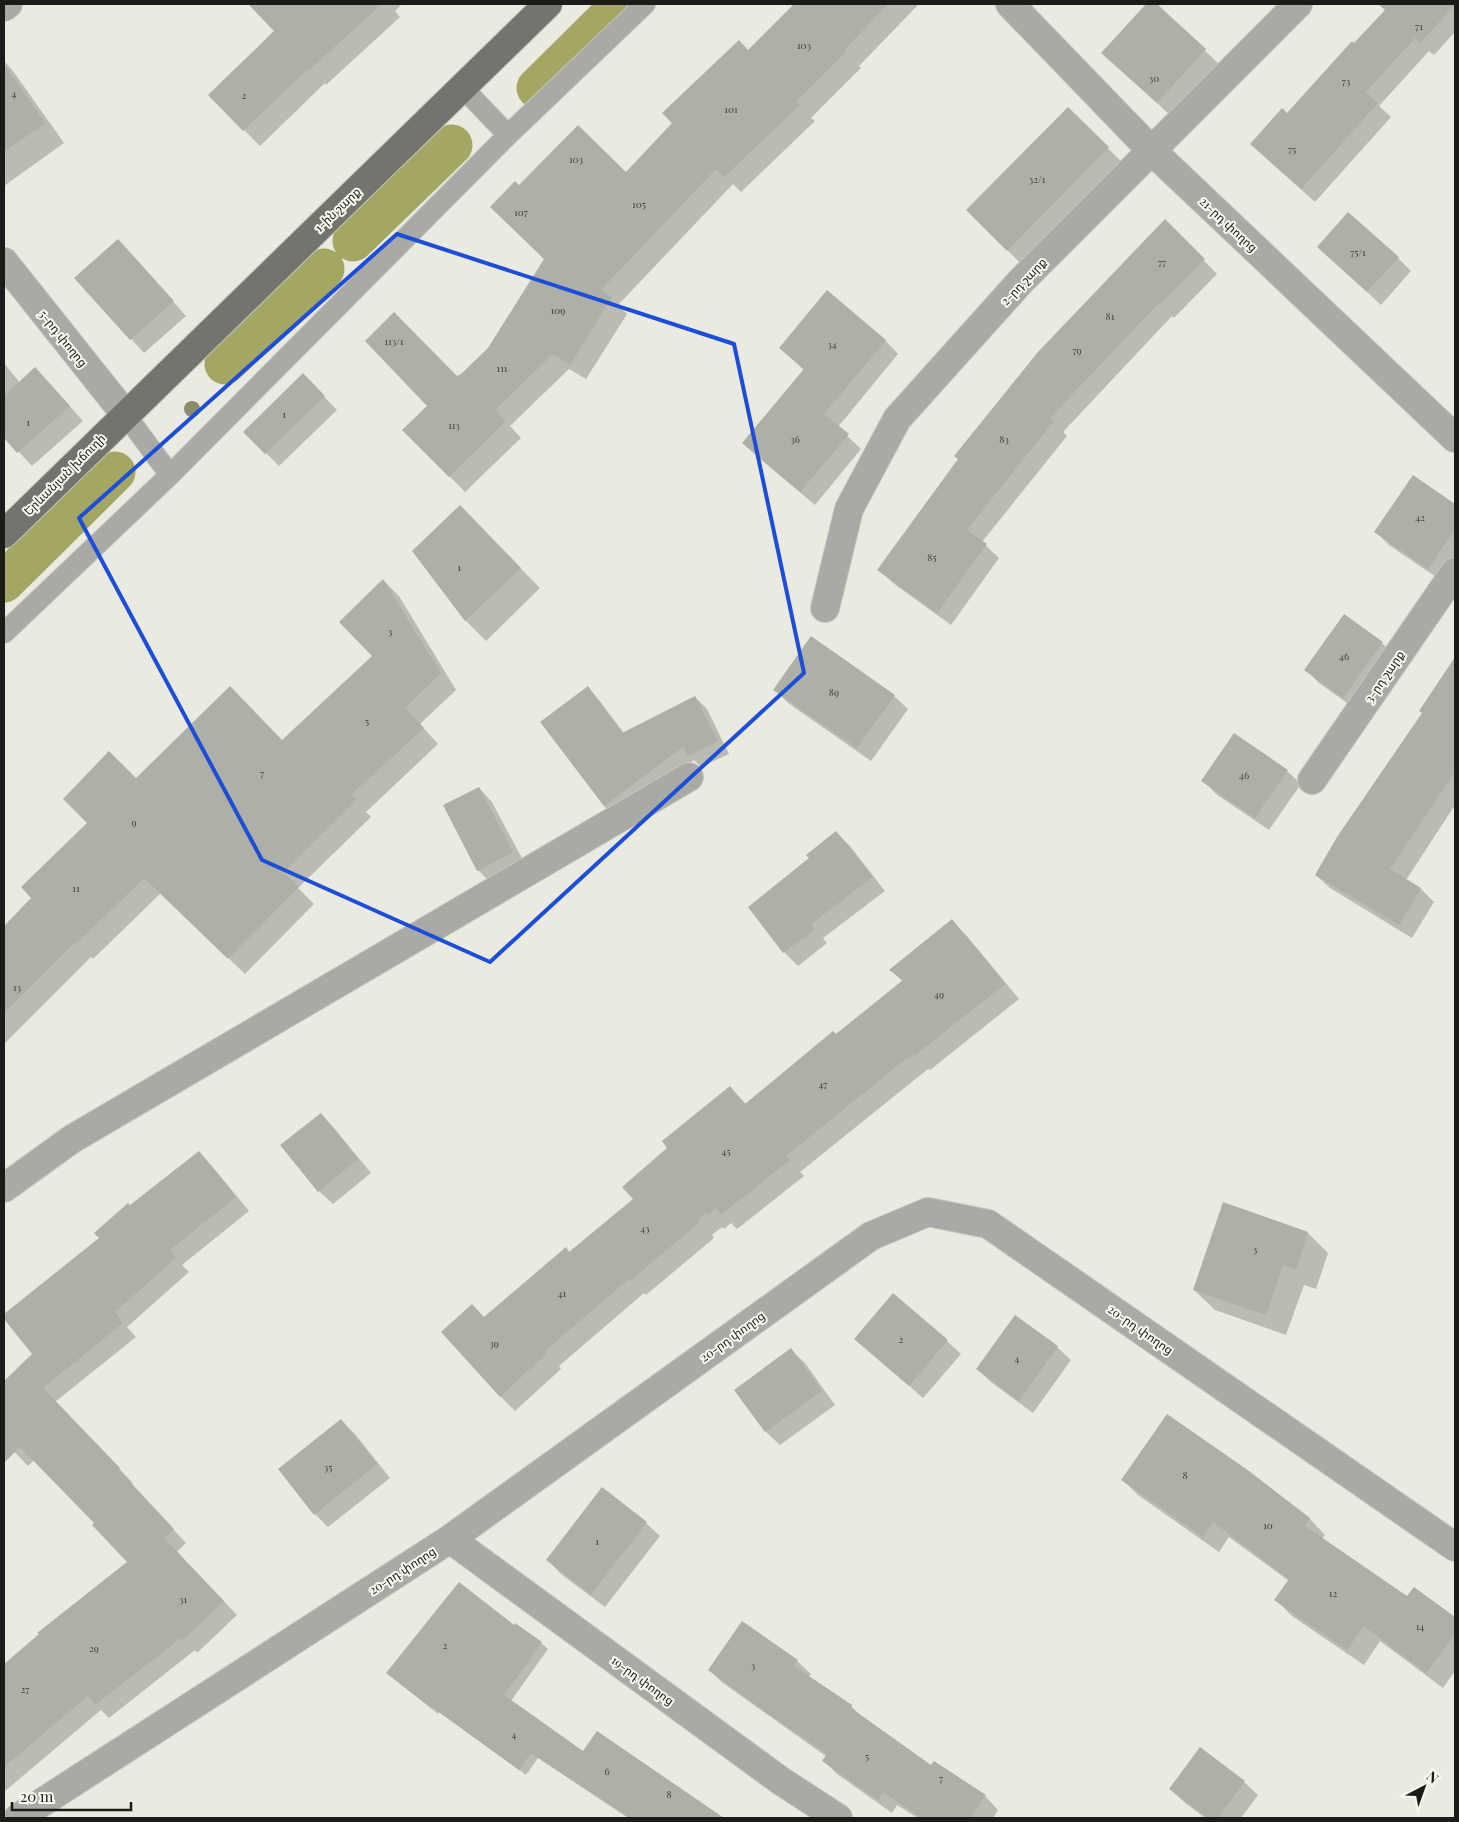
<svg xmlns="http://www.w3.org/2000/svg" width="1459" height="1822" viewBox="0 0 1459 1822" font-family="'Playfair Display','Noto Sans Armenian',serif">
<rect width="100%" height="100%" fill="#eaeae0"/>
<path fill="#0003" d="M 250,4 L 402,4 L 395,11 L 400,17 L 326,85 L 325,83 L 260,146 L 210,95 L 275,31 Z
M 796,4 L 802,10 L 808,4 L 919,4 L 859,66 L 861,68 L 811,118 L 815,121 L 741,192 L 733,184 L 618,305 L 627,314 L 586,379 L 569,369 L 510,426 L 521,438 L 465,492 L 404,430 L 488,349 L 545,260 L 519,187 L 626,174 Z
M 1148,4 L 1155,4 L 1219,64 L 1171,116 L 1103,53 Z
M 1392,4 L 1455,4 L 1455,32 L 1434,55 L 1429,51 L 1379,106 L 1391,117 L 1315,202 L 1265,157 L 1287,115 Z
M 4,61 L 13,71 L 64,143 L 4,186 Z
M 1068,109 L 1128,168 L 1027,270 L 968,210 Z
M 1165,221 L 1217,274 L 1174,318 L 1172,316 L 1063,432 L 1067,436 L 982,542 L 999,558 L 951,625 L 893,583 L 879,570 Z
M 1319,247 L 1398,258 L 1411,271 L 1381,305 Z
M 131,254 L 186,316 L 144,353 L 76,278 Z
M 885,340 L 898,354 L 838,427 L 861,449 L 815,505 L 757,456 L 743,443 L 804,370 L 780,348 Z
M 4,363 L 20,383 L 49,383 L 83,421 L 32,466 L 4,436 Z
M 303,375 L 337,410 L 279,466 L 245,432 Z
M 1413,477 L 1455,506 L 1455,562 L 1442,581 L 1389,545 L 1376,532 Z
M 480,527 L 540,588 L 486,641 L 466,621 L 414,551 Z
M 383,580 L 399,596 L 456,690 L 420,724 L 438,744 L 366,812 L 371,817 L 298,888 L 314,904 L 245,974 L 161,893 L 93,959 L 91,957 L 4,1044 L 4,928 L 33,898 L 136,780 L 282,741 L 374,656 Z
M 1382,643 L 1396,657 L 1357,710 L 1319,683 L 1306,670 Z
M 1455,659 L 1455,805 L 1406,880 L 1421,889 L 1434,902 L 1412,938 L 1330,888 L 1316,875 L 1423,713 L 1420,711 Z
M 587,688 L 599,700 L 624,733 L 695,697 L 707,709 L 729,754 L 701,767 L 694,760 L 616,818 L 604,806 L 542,722 Z
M 775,689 L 894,696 L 908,709 L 871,761 L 788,703 Z
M 1287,771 L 1301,784 L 1269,830 L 1216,794 L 1203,780 Z
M 479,788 L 492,802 L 526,866 L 492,884 L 478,870 Z
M 836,832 L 850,846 L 885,891 L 823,938 L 827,943 L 798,966 L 784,952 L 750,907 L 811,859 Z
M 952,921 L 967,936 L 1019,999 L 930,1070 L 928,1069 L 800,1172 L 804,1176 L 737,1229 L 731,1223 L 724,1229 L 722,1227 L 712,1235 L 714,1238 L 646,1295 L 644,1293 L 559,1366 L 561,1369 L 515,1411 L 500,1396 L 484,1318 L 570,1253 L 634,1199 L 669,1148 L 730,1088 L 746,1104 L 903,982 L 891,970 Z
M 321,1114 L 334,1128 L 371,1173 L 333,1204 L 319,1191 Z
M 199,1152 L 212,1166 L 249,1211 L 182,1265 L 189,1272 L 127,1327 L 136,1337 L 55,1402 L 133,1483 L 131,1484 L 186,1543 L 177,1552 L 237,1615 L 197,1653 L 195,1650 L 109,1718 L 101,1710 L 5,1791 L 4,1665 L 129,1562 L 95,1523 L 34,1460 L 28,1466 L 4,1441 L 4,1383 L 34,1355 L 4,1315 L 101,1238 L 130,1207 Z
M 1308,1233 L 1328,1253 L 1316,1289 L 1304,1285 L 1286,1335 L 1215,1310 L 1194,1290 Z
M 1016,1317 L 1057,1347 L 1071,1360 L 1033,1413 L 991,1382 L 977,1369 Z
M 856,1339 L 947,1341 L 961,1354 L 923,1398 Z
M 791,1350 L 805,1363 L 835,1405 L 780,1445 L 766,1432 L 736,1390 Z
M 341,1420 L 355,1434 L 390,1478 L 328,1527 L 315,1514 Z
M 1248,1472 L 1310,1519 L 1325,1535 L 1322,1539 L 1407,1598 L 1414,1588 L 1455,1619 L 1455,1671 L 1443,1688 L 1380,1641 L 1364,1665 L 1292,1616 L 1276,1600 L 1289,1581 L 1229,1537 L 1219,1552 L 1138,1495 L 1123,1480 Z
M 646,1523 L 660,1536 L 605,1607 L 561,1574 L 548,1560 Z
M 514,1627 L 541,1643 L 548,1649 L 511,1701 L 583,1753 L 714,1813 L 719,1818 L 628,1818 L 538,1758 L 526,1775 L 439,1712 L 438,1714 L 388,1673 Z
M 797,1661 L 811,1674 L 808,1678 L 851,1706 L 863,1718 L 931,1766 L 985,1796 L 998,1810 L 993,1818 L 918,1818 L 897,1805 L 892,1813 L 837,1774 L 824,1761 L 827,1757 L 723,1683 L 709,1670 Z
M 1200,1749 L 1244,1782 L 1258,1795 L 1241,1818 L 1205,1818 L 1184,1802 L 1170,1789 Z"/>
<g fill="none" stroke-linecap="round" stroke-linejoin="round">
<path stroke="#a4a764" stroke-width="41" d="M 537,88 L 622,4
M 353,241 L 452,145
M 225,364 L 324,269
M 4,582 L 115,472"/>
</g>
<path fill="#aeafa6" d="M 248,4 L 382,4 L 309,70 L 308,69 L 243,131 L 208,95 L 274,31 Z
M 794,4 L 888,4 L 844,50 L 846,52 L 797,101 L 800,105 L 724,177 L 716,169 L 601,290 L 612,297 L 570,365 L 553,354 L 495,410 L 506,421 L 449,477 L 402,430 L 427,406 L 365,341 L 394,312 L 457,376 L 461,374 L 488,348 L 544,259 L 490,207 L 515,181 L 519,185 L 578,125 L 626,172 L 672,123 L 662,113 L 739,40 L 748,50 Z
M 1146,4 L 1157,4 L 1206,49 L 1157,103 L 1101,53 Z
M 1378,4 L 1455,5 L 1420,43 L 1415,38 L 1366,92 L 1378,103 L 1301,189 L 1250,144 L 1282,108 L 1287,113 L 1352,41 L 1354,43 L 1385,10 Z
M 4,64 L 45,123 L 4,152 Z
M 1068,107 L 1109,147 L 1007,251 L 966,210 Z
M 1348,212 L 1399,257 L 1367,292 L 1317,247 Z
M 1165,219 L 1205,259 L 1159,305 L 1158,304 L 1050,418 L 1054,421 L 967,530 L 987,544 L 937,613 L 877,570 L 958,459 L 954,456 L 1038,352 Z
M 118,239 L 174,301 L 130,340 L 74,278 Z
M 827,290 L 886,340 L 824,414 L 849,434 L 800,492 L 742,443 L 804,369 L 779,348 Z
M 35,367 L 70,406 L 17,453 L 4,438 L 4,396 Z
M 303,373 L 325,396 L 265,454 L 243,432 Z
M 1413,475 L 1455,504 L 1455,530 L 1428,569 L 1374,532 Z
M 460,505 L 521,568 L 465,621 L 412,551 Z
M 383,579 L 441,673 L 405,708 L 424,728 L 351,795 L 356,800 L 283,872 L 299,887 L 228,959 L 144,878 L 76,944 L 75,942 L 4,1013 L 4,926 L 31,898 L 21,887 L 87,823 L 63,799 L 109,751 L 136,778 L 230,686 L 282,740 L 372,656 L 339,622 Z
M 1344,614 L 1383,642 L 1343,698 L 1304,670 Z
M 811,636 L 895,695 L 857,748 L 773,690 Z
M 1455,657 L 1455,772 L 1390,869 L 1421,888 L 1399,925 L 1315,875 L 1337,837 L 1422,713 L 1419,711 Z
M 588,686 L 622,733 L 695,696 L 718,741 L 688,756 L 683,747 L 604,806 L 540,722 Z
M 1234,733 L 1288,770 L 1255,818 L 1201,781 Z
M 479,787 L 513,852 L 477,871 L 443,805 Z
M 836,831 L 873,877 L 811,924 L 815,929 L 783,953 L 748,907 L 809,858 L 806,855 Z
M 952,919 L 1005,984 L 914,1056 L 912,1054 L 786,1156 L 790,1160 L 721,1215 L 716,1208 L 708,1215 L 706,1213 L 698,1220 L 700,1222 L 630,1281 L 629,1279 L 545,1351 L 547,1353 L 500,1397 L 441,1332 L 472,1304 L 484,1317 L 566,1247 L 569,1252 L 633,1199 L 622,1187 L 667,1148 L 662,1141 L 730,1086 L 745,1104 L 833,1031 L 836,1034 L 903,980 L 889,970 Z
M 321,1113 L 358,1159 L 318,1192 L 280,1145 Z
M 199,1151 L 236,1197 L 170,1250 L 176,1258 L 115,1312 L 123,1323 L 43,1388 L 120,1468 L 119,1470 L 174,1529 L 164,1538 L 224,1601 L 183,1640 L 181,1638 L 95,1705 L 88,1696 L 4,1767 L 4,1664 L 39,1634 L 37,1633 L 127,1562 L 92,1525 L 94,1523 L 20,1447 L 4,1463 L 4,1381 L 32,1354 L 4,1319 L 4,1314 L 99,1238 L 94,1233 L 128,1203 L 130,1205 Z
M 1223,1202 L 1308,1232 L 1296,1270 L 1283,1265 L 1266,1315 L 1193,1290 Z
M 893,1293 L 948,1340 L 909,1386 L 854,1339 Z
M 1015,1315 L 1058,1346 L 1019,1401 L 976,1369 Z
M 791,1348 L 822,1391 L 765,1432 L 734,1390 Z
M 1167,1414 L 1249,1471 L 1310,1518 L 1305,1526 L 1407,1596 L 1414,1587 L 1455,1617 L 1455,1634 L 1426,1673 L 1364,1626 L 1347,1650 L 1274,1600 L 1289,1579 L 1213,1522 L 1203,1537 L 1121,1480 Z
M 341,1419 L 377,1464 L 314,1515 L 278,1469 Z
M 602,1487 L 647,1522 L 591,1595 L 546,1560 Z
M 459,1582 L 514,1625 L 515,1623 L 542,1642 L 504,1695 L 583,1751 L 597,1731 L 724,1818 L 630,1818 L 531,1753 L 519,1770 L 432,1707 L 431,1708 L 386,1673 Z
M 742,1621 L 798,1660 L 794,1666 L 852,1705 L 851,1708 L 931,1765 L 934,1761 L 986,1795 L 970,1818 L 922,1818 L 883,1792 L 878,1800 L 822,1761 L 827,1754 L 770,1715 L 708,1670 Z
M 1200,1747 L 1245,1781 L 1218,1818 L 1208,1818 L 1169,1789 Z"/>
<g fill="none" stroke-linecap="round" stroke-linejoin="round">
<g stroke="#c5c5bc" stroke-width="22">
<path id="service" d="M 462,87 L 508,135
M 125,414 L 170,475
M 4,633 L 170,475 L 508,135 L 645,4"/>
</g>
<g stroke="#c5c5bc" stroke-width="30">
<path id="minor" d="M 1010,4 L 1151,150 L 1455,438
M 4,7 L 8,4
M 4,262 L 125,414
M 825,608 L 849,509 L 897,419 L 1021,281 L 1298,4
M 1312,780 L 1455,572
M 4,1188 L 72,1139 L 689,777
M 450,1539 L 781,1781 L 838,1818
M 18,1818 L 450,1539 L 871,1236 L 928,1212 L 988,1224 L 1455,1547"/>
</g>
<g stroke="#c5c5bc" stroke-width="30">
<path id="primary" d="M 4,534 L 548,4"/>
</g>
<use href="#service" stroke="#a9a9a5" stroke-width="20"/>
<use href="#minor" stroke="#a9a9a5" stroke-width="28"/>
<use href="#primary" stroke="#73746d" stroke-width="28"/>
</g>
<circle fill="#8c8c6b" cx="192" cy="409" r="8"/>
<path fill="none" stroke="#1d4ed8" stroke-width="4" stroke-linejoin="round" d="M 397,234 L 734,344 L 804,673 L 490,962 L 262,860 L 79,518 Z"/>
<g text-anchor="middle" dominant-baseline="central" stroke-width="4" stroke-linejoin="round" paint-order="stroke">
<g font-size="10" fill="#40403c">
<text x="1419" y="26">71</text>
<text x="804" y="45">103</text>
<text x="1154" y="78">30</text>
<text x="1346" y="81">73</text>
<text x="14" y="93">4</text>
<text x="244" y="95">2</text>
<text x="731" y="109">101</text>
<text x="1292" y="149">75</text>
<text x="576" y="159">103</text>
<text x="1037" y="179">32/1</text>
<text x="639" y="204">105</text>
<text x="521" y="212">107</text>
<text x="1358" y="252">75/1</text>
<text x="1162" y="262">77</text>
<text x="558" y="310">109</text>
<text x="1110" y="316">81</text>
<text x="394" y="341">113/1</text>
<text x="832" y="344">34</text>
<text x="1077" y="350">79</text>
<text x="502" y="368">111</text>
<text x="284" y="414">1</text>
<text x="28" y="422">1</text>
<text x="454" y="425">113</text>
<text x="795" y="439">36</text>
<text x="1004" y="439">83</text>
<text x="1420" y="517">42</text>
<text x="932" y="557">85</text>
<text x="459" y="567">1</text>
<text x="390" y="631">3</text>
<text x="1344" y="656">46</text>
<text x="834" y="692">89</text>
<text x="367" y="721">5</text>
<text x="262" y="773">7</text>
<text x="1244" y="775">46</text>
<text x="134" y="822">9</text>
<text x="76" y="888">11</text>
<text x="17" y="987">13</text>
<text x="939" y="994">49</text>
<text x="823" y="1084">47</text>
<text x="726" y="1151">45</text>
<text x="645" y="1228">43</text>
<text x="1255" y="1249">3</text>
<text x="562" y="1293">41</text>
<text x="901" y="1339">2</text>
<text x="494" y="1343">39</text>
<text x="1017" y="1358">4</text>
<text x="328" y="1467">35</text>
<text x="1185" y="1475">8</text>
<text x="1268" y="1525">10</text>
<text x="597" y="1541">1</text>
<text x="1333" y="1593">12</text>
<text x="183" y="1599">31</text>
<text x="1420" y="1626">14</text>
<text x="445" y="1645">2</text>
<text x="94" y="1648">29</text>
<text x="753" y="1665">3</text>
<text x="25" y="1689">27</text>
<text x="514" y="1734">4</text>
<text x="867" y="1756">5</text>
<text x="607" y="1771">6</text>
<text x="941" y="1778">7</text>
<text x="669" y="1794">8</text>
</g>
<g font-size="12" fill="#1b1b18" stroke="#f7f8ee">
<text transform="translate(337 209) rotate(-44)">1-ին շարք</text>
<text transform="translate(1229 224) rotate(43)">21-րդ փողոց</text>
<text transform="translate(1023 281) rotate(-47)">2-րդ շարք</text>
<text transform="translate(64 338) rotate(51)">5-րդ փողոց</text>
<text transform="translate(64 474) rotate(-45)">Երևանյան խճուղի</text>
<text transform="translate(1384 676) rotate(-56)">3-րդ շարք</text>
<text transform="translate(1141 1329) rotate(35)">20-րդ փողոց</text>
<text transform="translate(732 1336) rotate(-36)">20-րդ փողոց</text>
<text transform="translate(402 1570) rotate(-33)">20-րդ փողոց</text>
<text transform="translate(643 1680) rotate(36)">19-րդ փողոց</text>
</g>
</g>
<rect width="1459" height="1822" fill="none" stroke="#1b1b18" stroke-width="10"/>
<g transform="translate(1424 1787) rotate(41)" stroke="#f7f8ee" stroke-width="4" paint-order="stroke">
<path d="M0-4L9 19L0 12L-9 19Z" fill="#1b1b18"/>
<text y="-8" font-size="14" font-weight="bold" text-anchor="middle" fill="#1b1b18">N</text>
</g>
<path d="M12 1802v8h119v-8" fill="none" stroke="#1b1b18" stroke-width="2.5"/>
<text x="20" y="1802" font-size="15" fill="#1b1b18" stroke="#f7f8ee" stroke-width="4" paint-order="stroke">20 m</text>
</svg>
